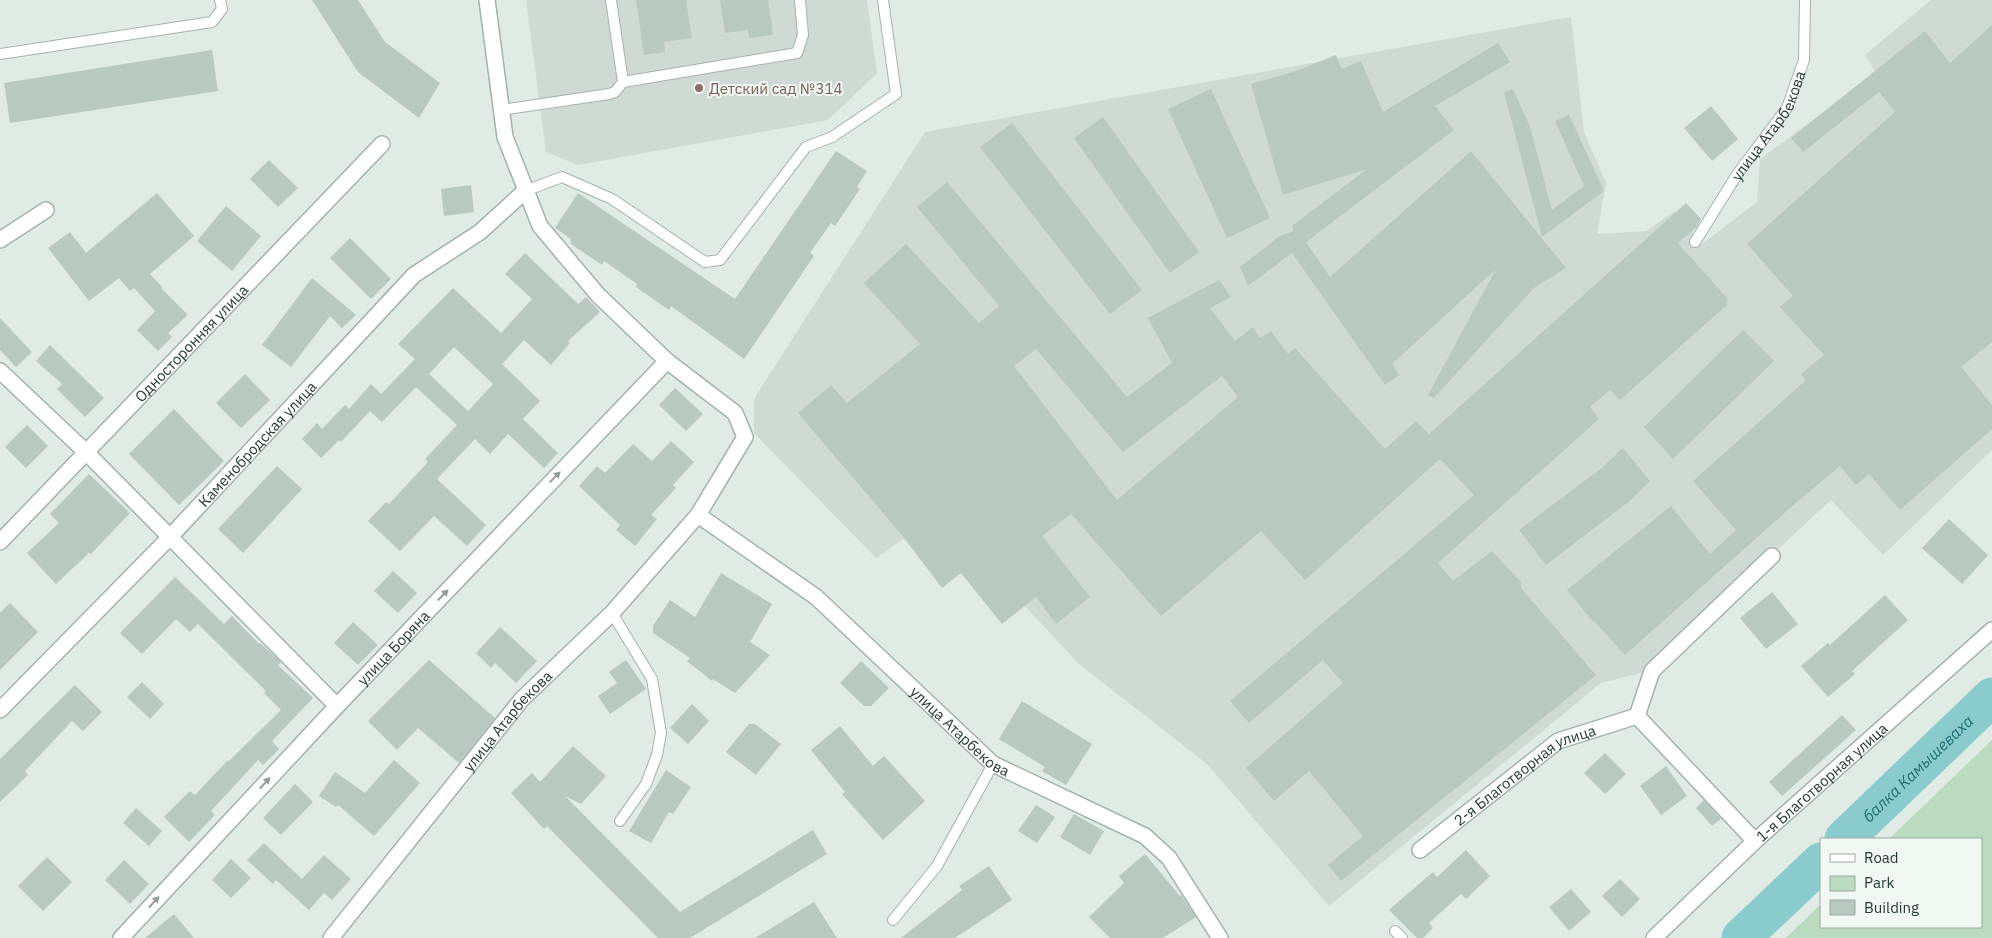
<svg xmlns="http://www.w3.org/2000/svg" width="1992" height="938" viewBox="0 0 1992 938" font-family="'IBM Plex Sans',sans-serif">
<rect width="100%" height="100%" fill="#e0ebe5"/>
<path fill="#cfdad4" d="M 526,0 L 867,0 L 877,73 L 828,120 L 578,165 L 546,152 Z
M 1931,0 L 1992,0 L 1992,450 L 1883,555 L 1831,500 L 1645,672 L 1601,683 L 1329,906 L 1207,764 L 1079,664 L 939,514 L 876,558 L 754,433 L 754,401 L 757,394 L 925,132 L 1571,17 L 1584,132 L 1606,183 L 1597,234 L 1646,231 L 1675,211 L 1702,244 L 1757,202 L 1760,159 L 1876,73 L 1865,55 Z"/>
<path fill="#badbbf" d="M 1992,740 L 1992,938 L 1786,938 L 1821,904 L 1821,927 L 1981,927 L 1981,839 L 1889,839 Z"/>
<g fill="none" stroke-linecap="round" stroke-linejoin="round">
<g stroke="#8acbce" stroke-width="39">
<path id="s1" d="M 1844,839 L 1992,697"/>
<path d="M 1741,938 L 1821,862"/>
</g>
</g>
<path fill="#b9c8c0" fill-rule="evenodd" d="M 312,0 L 358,0 L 385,42 L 440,83 L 419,118 L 358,72 Z
M 636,0 L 686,0 L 692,38 L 664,42 L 665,52 L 644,55 Z
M 720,0 L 768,0 L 773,35 L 749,38 L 748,30 L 725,33 Z
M 1992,25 L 1992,342 L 1961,367 L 1992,405 L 1992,429 L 1900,510 L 1869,474 L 1856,485 L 1840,466 L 1797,502 L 1625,655 L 1594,621 L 1593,622 L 1567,590 L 1671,506 L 1710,554 L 1736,530 L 1693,481 L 1806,380 L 1801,374 L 1824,355 L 1780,307 L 1793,296 L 1747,244 L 1895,112 L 1879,92 L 1803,152 L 1791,138 L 1925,31 L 1950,63 Z
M 1498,43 L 1510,62 L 1435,106 L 1454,130 L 1306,242 L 1330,277 L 1471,151 L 1566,268 L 1534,288 L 1434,398 L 1428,395 L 1496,269 L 1392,364 L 1399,375 L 1385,385 L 1292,253 L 1248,286 L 1240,267 L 1280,236 L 1294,231 L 1292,226 L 1367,169 L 1283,195 L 1251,84 L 1296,71 L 1336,55 L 1342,69 L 1361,61 L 1383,112 Z
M 212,50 L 218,91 L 10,123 L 4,83 Z
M 1211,89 L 1270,218 L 1227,238 L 1168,109 Z
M 1513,89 L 1530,127 L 1552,210 L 1584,186 L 1555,121 L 1569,115 L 1604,191 L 1542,237 L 1504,92 Z
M 1711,106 L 1738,139 L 1712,161 L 1684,128 Z
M 1103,117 L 1199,252 L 1170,273 L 1074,138 Z
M 1012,123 L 1142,290 L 1110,314 L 980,147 Z
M 836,151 L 867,171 L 857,187 L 860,189 L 835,226 L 831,223 L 810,253 L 814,256 L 744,359 L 671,306 L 669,310 L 636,287 L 637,284 L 604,261 L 602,265 L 571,244 L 571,239 L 555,228 L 578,193 L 735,299 Z
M 269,160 L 298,188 L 278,207 L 250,179 Z
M 947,182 L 1127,397 L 1172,363 L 1148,318 L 1219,280 L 1231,297 L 1210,308 L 1235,341 L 1253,327 L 1260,338 L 1271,331 L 1288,354 L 1295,348 L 1385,449 L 1416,421 L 1429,434 L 1686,203 L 1701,219 L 1696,228 L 1678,243 L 1727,298 L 1727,305 L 1620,400 L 1610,390 L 1590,407 L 1599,419 L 1438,563 L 1453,581 L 1492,551 L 1521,582 L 1521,588 L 1596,675 L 1341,881 L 1328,865 L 1363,836 L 1309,771 L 1274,801 L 1246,768 L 1343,683 L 1323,660 L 1249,723 L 1230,701 L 1474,495 L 1440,459 L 1305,580 L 1261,531 L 1161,616 L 1071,514 L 1042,536 L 1090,597 L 1056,624 L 1036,597 L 1002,624 L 961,573 L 942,588 L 901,534 L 798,413 L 831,385 L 847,403 L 920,344 L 864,283 L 906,244 L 979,323 L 999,306 L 917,207 ZM 1036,349 L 1123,452 L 1222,376 L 1238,397 L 1117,500 L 1014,366 Z
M 471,185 L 474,212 L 444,216 L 441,189 Z
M 157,193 L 194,236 L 150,274 L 162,287 L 161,288 L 188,315 L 168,333 L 172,337 L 158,351 L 137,330 L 155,311 L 134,288 L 130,291 L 119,278 L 89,301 L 48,248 L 70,232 L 86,253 Z
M 226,206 L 261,236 L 232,271 L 197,241 Z
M 350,238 L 391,279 L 371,299 L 330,258 Z
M 525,253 L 578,304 L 586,297 L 600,312 L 568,341 L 570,343 L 551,365 L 524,340 L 502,364 L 540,401 L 523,419 L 558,453 L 544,468 L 508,434 L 490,454 L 475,439 L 437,479 L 486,525 L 467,546 L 434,516 L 400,551 L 368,521 L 386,502 L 389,504 L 428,462 L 425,459 L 457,425 L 416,387 L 382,422 L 370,411 L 341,442 L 339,440 L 321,458 L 302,439 L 317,423 L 322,429 L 345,405 L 349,409 L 371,384 L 381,394 L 415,359 L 398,344 L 453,288 L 501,333 L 532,299 L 505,274 ZM 454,347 L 493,384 L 468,411 L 429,374 Z
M 312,278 L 356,315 L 342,328 L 330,316 L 291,367 L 262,345 Z
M 0,318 L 32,352 L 16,367 L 0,350 Z
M 1743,330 L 1774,361 L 1673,459 L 1644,427 Z
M 50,345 L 104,398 L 85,417 L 57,389 L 62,384 L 36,361 Z
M 245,374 L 270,400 L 241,428 L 216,403 Z
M 675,388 L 703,414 L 686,431 L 659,405 Z
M 174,409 L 224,461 L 179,505 L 129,454 Z
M 27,425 L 48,446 L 26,468 L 5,447 Z
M 671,441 L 694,462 L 673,485 L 676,488 L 651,515 L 657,519 L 635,546 L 616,530 L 620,525 L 579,486 L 597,466 L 605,473 L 633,444 L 652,461 Z
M 1623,448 L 1650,481 L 1631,500 L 1546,565 L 1519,530 L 1603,467 Z
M 277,466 L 302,489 L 243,553 L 218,529 Z
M 89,474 L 130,513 L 91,554 L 89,553 L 56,584 L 27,553 L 59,523 L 50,514 Z
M 1949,519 L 1988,555 L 1962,584 L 1922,548 Z
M 393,571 L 417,593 L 398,613 L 374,591 Z
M 721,573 L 772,604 L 750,642 L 770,655 L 735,693 L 713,679 L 712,681 L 687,661 L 690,658 L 653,633 L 653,626 L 670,600 L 695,617 Z
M 175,577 L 224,624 L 232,616 L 259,644 L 260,643 L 281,662 L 278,665 L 313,698 L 272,741 L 279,749 L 263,765 L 258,760 L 211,811 L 215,815 L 189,842 L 164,817 L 190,791 L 195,795 L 228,760 L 229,761 L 281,710 L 264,693 L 266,691 L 198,624 L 190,632 L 176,619 L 142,654 L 120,633 Z
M 1772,592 L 1798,624 L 1766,649 L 1740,618 Z
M 1885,595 L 1908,620 L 1852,671 L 1855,674 L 1828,697 L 1801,666 L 1828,643 L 1830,645 Z
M 10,603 L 38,632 L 0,670 L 0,613 Z
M 353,622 L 378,645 L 358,665 L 334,643 Z
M 500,627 L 537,661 L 516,683 L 495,663 L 491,668 L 476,653 Z
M 429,660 L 495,718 L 459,763 L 418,728 L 397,750 L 368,721 Z
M 626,660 L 646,689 L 610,714 L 598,696 L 617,683 L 609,672 Z
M 861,661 L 889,688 L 871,706 L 864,706 L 840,683 Z
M 142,682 L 164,704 L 150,719 L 127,697 Z
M 75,685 L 102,712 L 83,731 L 72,721 L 25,771 L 28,775 L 0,802 L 0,759 Z
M 1022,701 L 1092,744 L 1066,785 L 1042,771 L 1045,767 L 999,739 Z
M 692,704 L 709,721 L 688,744 L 670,728 Z
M 1842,715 L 1856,730 L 1782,796 L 1769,782 Z
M 749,724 L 755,724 L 781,744 L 756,775 L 726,752 Z
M 840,726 L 873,766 L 884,756 L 925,801 L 883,840 L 842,794 L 845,792 L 811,750 Z
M 573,746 L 606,776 L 581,804 L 565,796 L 680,912 L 813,830 L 827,854 L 690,938 L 658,938 L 547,826 L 544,829 L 511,793 L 532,773 L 540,782 Z
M 1605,753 L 1626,774 L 1605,794 L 1584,773 Z
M 394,760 L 420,783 L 374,836 L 338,805 L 336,807 L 319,796 L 335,772 L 365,793 Z
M 1666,766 L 1687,796 L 1661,815 L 1640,786 Z
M 666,770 L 691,787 L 673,814 L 669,812 L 651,843 L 629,831 Z
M 295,784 L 313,802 L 281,835 L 263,818 Z
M 1704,800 L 1721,819 L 1712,826 L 1696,808 Z
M 1036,805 L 1055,817 L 1037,843 L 1018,831 Z
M 136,808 L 162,831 L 149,846 L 123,823 Z
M 1074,814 L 1104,831 L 1090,855 L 1060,837 Z
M 264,843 L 302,879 L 324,855 L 351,879 L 332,900 L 324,893 L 309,910 L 276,880 L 273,884 L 247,860 Z
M 1466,850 L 1490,876 L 1466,899 L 1461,894 L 1429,923 L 1433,928 L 1423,938 L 1417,938 L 1389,910 L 1433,872 L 1437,877 Z
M 1145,854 L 1180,896 L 1181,895 L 1196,917 L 1163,938 L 1110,938 L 1089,917 L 1124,883 L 1119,876 Z
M 47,857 L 72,882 L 43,911 L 18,886 Z
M 231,859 L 251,878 L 231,898 L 212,880 Z
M 124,860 L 149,884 L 130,904 L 105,880 Z
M 989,866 L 1012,900 L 955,938 L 901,938 L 962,890 L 959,886 Z
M 1620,879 L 1640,899 L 1622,917 L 1602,896 Z
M 1571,889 L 1591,912 L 1569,931 L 1549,907 Z
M 814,902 L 837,938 L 755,938 Z
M 174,914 L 194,938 L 145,938 Z"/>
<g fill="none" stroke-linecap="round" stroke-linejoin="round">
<g stroke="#a3b2ab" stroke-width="12">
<g id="lane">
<path d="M 611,0 L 623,82 L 797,53 L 803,35 L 800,0"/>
<path d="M 0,54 L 212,22 L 222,9 L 220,0"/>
<path d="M 501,110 L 609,94 L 615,92 L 623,82"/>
<path d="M 525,191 L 562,177 L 612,199 L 705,262 L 720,260 L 806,147 L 832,137 L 896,94 L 883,0"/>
<path id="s2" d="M 1695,242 L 1738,173 L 1787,108 L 1804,60 L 1805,0"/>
<path d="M 612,613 L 652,679 L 661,733 L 657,755 L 646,784 L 620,821"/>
<path d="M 893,920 L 937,866 L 993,764"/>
<path d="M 1395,931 L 1402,938"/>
</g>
</g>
<g stroke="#a3b2ab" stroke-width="18">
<g id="street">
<path d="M 0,240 L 46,210"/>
<path d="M 0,371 L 87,453 L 337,706"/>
<path id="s3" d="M 698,515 L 816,597 L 993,764 L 1145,836 L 1169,858 L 1220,938"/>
<path id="s4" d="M 0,542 L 382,144"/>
<path id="s5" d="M 0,710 L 170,537 L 414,275 L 480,232 L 525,191"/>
<path d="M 1637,716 L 1755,841"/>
<path id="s6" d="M 1420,850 L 1558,741 L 1637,716 L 1652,671 L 1772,556"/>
<path id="s7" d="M 121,938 L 337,706 L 667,361"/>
<path id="s8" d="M 331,938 L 522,699 L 612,613 L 698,515 L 745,437 L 735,413 L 667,361 L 598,295 L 540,226 L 505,137 L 487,0"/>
<path id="s9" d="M 1654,938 L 1755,841 L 1992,630"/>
</g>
</g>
<use href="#lane" stroke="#fff" stroke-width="10"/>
<use href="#street" stroke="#fff" stroke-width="15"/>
</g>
<defs><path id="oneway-solid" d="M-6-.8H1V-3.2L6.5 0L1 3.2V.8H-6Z" transform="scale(1.25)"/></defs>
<g fill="#909c98">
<use href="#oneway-solid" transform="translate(555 477) rotate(-46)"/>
<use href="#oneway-solid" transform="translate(443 595) rotate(-46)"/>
<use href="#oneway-solid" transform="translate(265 783) rotate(-47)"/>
<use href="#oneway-solid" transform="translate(154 902) rotate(-47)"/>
</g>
<circle fill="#8d6e63" stroke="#f1f7f3" stroke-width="2" cx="699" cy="88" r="5"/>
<g text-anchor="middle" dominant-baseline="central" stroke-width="4" stroke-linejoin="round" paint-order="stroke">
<g font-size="15" fill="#785e54" stroke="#f1f7f3" text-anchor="start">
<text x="709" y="88">Детский сад №314</text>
</g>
<g font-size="15" fill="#223a31" stroke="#f1f7f3">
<text stroke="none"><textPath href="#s2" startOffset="138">улица Атарбекова</textPath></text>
<text stroke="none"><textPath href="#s4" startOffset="276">Односторонняя улица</textPath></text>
<text stroke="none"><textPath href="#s5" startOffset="370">Каменобродская улица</textPath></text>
<text stroke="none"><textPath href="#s7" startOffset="398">улица Боряна</textPath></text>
<text stroke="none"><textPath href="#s8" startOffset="280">улица Атарбекова</textPath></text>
<text stroke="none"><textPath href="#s3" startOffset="341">улица Атарбекова</textPath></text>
<text stroke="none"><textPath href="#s6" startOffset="130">2-я Благотворная улица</textPath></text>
<text stroke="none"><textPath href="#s9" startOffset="229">1-я Благотворная улица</textPath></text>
</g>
<g font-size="16" font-style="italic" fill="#1f6f73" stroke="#f1f7f3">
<text stroke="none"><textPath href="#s1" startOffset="102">балка Камышеваха</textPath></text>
</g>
</g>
<rect x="1820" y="838" width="162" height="90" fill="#f1f7f3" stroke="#9eaba5"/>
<rect x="1830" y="854" width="25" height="8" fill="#ffffff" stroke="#9eaba5"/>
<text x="1864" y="863" font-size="15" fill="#223a31">Road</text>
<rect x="1830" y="876" width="25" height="15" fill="#badbbf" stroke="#9eaba5"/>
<text x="1864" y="888" font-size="15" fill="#223a31">Park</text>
<rect x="1830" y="900" width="25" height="15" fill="#b9c8c0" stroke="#9eaba5"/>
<text x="1864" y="913" font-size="15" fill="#223a31">Building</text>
</svg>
